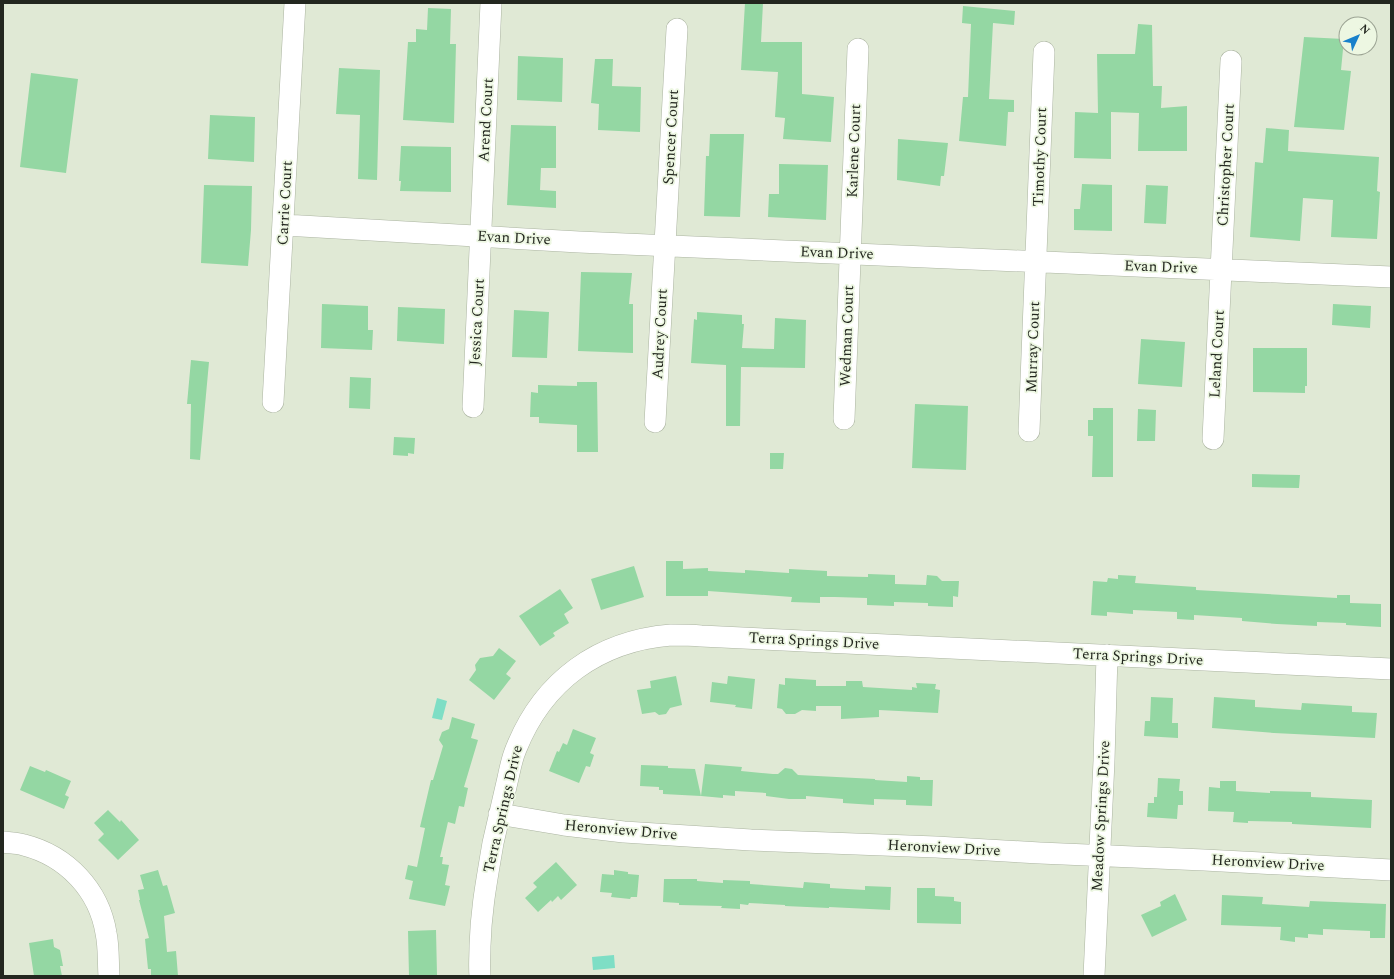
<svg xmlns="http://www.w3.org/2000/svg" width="1394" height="979" viewBox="0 0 1394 979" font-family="Spectral,serif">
<rect width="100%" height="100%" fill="#e0e9d5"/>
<path fill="#7edec5" d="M 437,698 L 447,701 L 442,720 L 432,718 Z
M 614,955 L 615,968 L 593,970 L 592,957 Z"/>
<path fill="#94d7a3" d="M 745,3 L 763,3 L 761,42 L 802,42 L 802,94 L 834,97 L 831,142 L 783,139 L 785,118 L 775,117 L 778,72 L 741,70 Z
M 963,6 L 1015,11 L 1014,25 L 993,23 L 989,99 L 1014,100 L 1014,112 L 1008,112 L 1006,146 L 959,141 L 963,97 L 968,97 L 971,24 L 962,23 Z
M 428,8 L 451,9 L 450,44 L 456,44 L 454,123 L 403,120 L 408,42 L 416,42 L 416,29 L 427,30 Z
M 1138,24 L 1152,25 L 1153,86 L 1162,86 L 1161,108 L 1187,106 L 1187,151 L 1138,151 L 1139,113 L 1111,112 L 1111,159 L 1074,158 L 1075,112 L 1098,113 L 1097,54 L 1135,54 Z
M 1304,37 L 1344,39 L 1341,70 L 1351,71 L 1344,130 L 1294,127 Z
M 518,56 L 563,58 L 562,102 L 517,100 Z
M 595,59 L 613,59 L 612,86 L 641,87 L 640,132 L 598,130 L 599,104 L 591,103 Z
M 339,68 L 380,70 L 377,180 L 358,179 L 360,115 L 336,114 Z
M 31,73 L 78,79 L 66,173 L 20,167 Z
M 210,115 L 255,117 L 254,162 L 208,159 Z
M 511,125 L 556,126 L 556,168 L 541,168 L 540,190 L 556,191 L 556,208 L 507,205 Z
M 1266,128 L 1289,130 L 1288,151 L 1379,157 L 1377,191 L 1380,192 L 1377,239 L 1331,237 L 1333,200 L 1303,198 L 1300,241 L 1250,237 L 1255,162 L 1263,163 Z
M 710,134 L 744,134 L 740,217 L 704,216 L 706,156 L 709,156 Z
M 898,139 L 948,143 L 944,176 L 941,176 L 940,186 L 897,180 Z
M 401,146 L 451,147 L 451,192 L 400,191 L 401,181 L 399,181 Z
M 779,164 L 828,165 L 826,220 L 768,217 L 769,194 L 779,194 Z
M 1082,184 L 1112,185 L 1112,231 L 1074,230 L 1074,209 L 1080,209 Z
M 204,185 L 252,186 L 251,230 L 248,266 L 201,263 Z
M 1146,185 L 1168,186 L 1166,224 L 1144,223 Z
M 581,272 L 632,273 L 629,304 L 633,304 L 633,353 L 578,351 Z
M 322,304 L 368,306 L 368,330 L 373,330 L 372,350 L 321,348 Z
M 1333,304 L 1371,306 L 1370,328 L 1332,325 Z
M 398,307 L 445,309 L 444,344 L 397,341 Z
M 514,310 L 549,312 L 547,358 L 512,357 Z
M 697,312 L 742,315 L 742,324 L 744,324 L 742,348 L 774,349 L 775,318 L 806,320 L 805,368 L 741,367 L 740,426 L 726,426 L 726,365 L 691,363 L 694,319 L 697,320 Z
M 1141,339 L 1185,342 L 1182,387 L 1138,384 Z
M 1253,348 L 1307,348 L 1307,386 L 1305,386 L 1305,393 L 1253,392 Z
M 191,360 L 209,362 L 200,460 L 190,459 L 191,404 L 187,404 Z
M 350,377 L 371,378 L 370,409 L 349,408 Z
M 577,382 L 597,382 L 598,452 L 577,452 L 577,425 L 539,423 L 539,417 L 530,417 L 531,392 L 538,393 L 538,385 L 577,386 Z
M 915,404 L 968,406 L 966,470 L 912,468 Z
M 1093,408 L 1113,408 L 1113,477 L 1092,477 L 1093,436 L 1088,436 L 1088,420 L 1093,420 Z
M 1138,409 L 1156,410 L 1155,441 L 1137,441 Z
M 394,437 L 415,438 L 414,454 L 408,453 L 408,456 L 393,455 Z
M 770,453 L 784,453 L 783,469 L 770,469 Z
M 1252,474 L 1300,475 L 1299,488 L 1252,487 Z
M 666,561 L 683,561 L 683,569 L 708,568 L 708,571 L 745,573 L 745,570 L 789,573 L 789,569 L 827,571 L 827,576 L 868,577 L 868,574 L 895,575 L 895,584 L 926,585 L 927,575 L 937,576 L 942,581 L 959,581 L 958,597 L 953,596 L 953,607 L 928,606 L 928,603 L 894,602 L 894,606 L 867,605 L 867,598 L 835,597 L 820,597 L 820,603 L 791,602 L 792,597 L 708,591 L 708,596 L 666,596 Z
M 634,566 L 644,597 L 601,610 L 591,579 Z
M 1118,575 L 1136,576 L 1135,583 L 1196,587 L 1196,590 L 1337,598 L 1337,595 L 1350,595 L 1350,603 L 1381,604 L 1381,627 L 1346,625 L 1346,623 L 1317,622 L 1317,626 L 1277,624 L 1242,621 L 1242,618 L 1194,615 L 1194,620 L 1177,619 L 1177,612 L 1133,610 L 1133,614 L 1107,612 L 1107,616 L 1091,615 L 1093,581 L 1107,582 L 1108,578 L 1118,579 Z
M 560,589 L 573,608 L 564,614 L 569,623 L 553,633 L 555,636 L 540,646 L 519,616 Z
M 499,648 L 516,661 L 506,674 L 511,678 L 494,700 L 469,680 L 476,670 L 475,665 L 480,658 L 493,656 Z
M 676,676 L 682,705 L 670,708 L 666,714 L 659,715 L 655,712 L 642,714 L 637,690 L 651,688 L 650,681 Z
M 728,676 L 755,679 L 752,709 L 735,707 L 736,705 L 710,702 L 712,682 L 727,684 Z
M 785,678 L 816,680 L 816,686 L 846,686 L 846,681 L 862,681 L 863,687 L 912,690 L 912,687 L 917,688 L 916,683 L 936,684 L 935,689 L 940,690 L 938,713 L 879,710 L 879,717 L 841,719 L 841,706 L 816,706 L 816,711 L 802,710 L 795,714 L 786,714 L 782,709 L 777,708 L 779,684 L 785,685 Z
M 1151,697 L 1173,698 L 1172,723 L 1178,723 L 1178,738 L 1144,736 L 1145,721 L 1150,721 Z
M 1214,697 L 1255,700 L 1255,707 L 1301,710 L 1302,703 L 1352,706 L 1352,712 L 1377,713 L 1375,738 L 1274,733 L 1212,728 Z
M 452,717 L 475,724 L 471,738 L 478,740 L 464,787 L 468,788 L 464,807 L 459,806 L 455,824 L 448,822 L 440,857 L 443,857 L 442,864 L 449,865 L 445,885 L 450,886 L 445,906 L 409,899 L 413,881 L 405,879 L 408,865 L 417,867 L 425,828 L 420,827 L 431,780 L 433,780 L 443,746 L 439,740 L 442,732 L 449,729 Z
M 573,729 L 596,738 L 590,753 L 594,755 L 590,767 L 586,766 L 579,783 L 549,771 L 557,751 L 559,752 L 563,743 L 567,745 Z
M 705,764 L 742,767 L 741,771 L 773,774 L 778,774 L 785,768 L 792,769 L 798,775 L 875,779 L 875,780 L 907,782 L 907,776 L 920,777 L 920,780 L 933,780 L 932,806 L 906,805 L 906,800 L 874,799 L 874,805 L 843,803 L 843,799 L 806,796 L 806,799 L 789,799 L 766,796 L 766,793 L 735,791 L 735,796 L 723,795 L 723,798 L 701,796 Z
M 641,765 L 668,766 L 668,768 L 695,769 L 701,796 L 663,794 L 663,790 L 659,790 L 659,787 L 640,786 Z
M 30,766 L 45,772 L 46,770 L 71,781 L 65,795 L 69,797 L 64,809 L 20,790 Z
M 1158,778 L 1180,779 L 1179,791 L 1183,791 L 1183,805 L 1178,805 L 1177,819 L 1147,817 L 1148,803 L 1154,803 L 1154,797 L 1157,797 Z
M 1220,781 L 1236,781 L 1236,791 L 1270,793 L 1270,791 L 1311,792 L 1311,797 L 1372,800 L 1371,828 L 1292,824 L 1292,822 L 1248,821 L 1248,823 L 1233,822 L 1234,812 L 1208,811 L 1209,787 L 1220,788 Z
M 108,810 L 120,822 L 121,820 L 139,840 L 118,860 L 98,840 L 104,834 L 94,823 Z
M 556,862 L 577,885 L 561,900 L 558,896 L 552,902 L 551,900 L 538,912 L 525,898 L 537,887 L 533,883 Z
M 158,870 L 163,886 L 167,885 L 175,913 L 164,916 L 167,952 L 176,951 L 178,976 L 151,976 L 151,969 L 148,969 L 145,939 L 149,938 L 139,900 L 140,900 L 138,890 L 144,889 L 140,875 Z
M 614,870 L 628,872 L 628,874 L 639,875 L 637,897 L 631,897 L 630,899 L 611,897 L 612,893 L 600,892 L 602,874 L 614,875 Z
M 664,879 L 697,879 L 697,881 L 723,883 L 723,880 L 750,881 L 750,884 L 803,888 L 804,882 L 830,884 L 830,888 L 865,890 L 865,886 L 891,887 L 890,910 L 829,907 L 829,908 L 785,906 L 785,905 L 749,903 L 748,905 L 740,904 L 740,909 L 721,908 L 722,906 L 679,905 L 679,903 L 663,902 Z
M 917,888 L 935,888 L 935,896 L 954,897 L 954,901 L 961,902 L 961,924 L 917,923 Z
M 1175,894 L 1187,920 L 1152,937 L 1141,915 L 1161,906 L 1160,902 Z
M 1222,895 L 1263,897 L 1262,904 L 1309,907 L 1310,901 L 1386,904 L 1385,938 L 1370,938 L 1370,931 L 1323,929 L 1323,935 L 1308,934 L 1308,938 L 1295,937 L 1295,942 L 1280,940 L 1281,927 L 1221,925 Z
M 436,930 L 437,975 L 409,976 L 408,931 Z
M 53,939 L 54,947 L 60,950 L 63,966 L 60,966 L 62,976 L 34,976 L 29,943 Z"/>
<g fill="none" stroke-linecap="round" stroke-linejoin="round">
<g stroke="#abb4a1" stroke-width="22">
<path id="minor" d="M 284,225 L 579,242 L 1391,277
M 273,402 L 295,3
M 473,407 L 491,3
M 844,419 L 858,49
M 655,422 L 677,29
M 1029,431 L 1044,52
M 1213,439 L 1231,61
M 499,814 L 564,825 L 624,832 L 751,840 L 936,847 L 1040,853 L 1204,860 L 1391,870
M 3,842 C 10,843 18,843 24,845 C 67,856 99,890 106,933 C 109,947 108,962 109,976
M 480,976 C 479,966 480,956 480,946 C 481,909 487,879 493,843 C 498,822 503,800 508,778 C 510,769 512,758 516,749 C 543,681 598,641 671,635 C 681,635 691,635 701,636 L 1391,669
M 1094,976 L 1104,761 L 1107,655"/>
</g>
<use href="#minor" stroke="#fff" stroke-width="21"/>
</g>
<g text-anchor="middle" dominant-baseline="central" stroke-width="3.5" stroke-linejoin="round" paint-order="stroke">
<g font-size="15" fill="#23271f" stroke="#edf7e2">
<text transform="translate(486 120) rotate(-87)">Arend Court</text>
<text transform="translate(671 137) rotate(-87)">Spencer Court</text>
<text transform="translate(854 151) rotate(-88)">Karlene Court</text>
<text transform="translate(1040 157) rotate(-88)">Timothy Court</text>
<text transform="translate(1226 165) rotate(-87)">Christopher Court</text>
<text transform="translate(285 203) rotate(-87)">Carrie Court</text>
<text transform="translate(514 238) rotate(3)">Evan Drive</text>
<text transform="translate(837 253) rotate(2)">Evan Drive</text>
<text transform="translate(1161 267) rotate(2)">Evan Drive</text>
<text transform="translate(477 322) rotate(-87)">Jessica Court</text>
<text transform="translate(660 334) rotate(-87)">Audrey Court</text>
<text transform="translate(847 336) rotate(-88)">Wedman Court</text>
<text transform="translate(1033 347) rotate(-88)">Murray Court</text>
<text transform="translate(1217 354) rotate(-87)">Leland Court</text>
<text transform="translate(814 641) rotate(3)">Terra Springs Drive</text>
<text transform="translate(1138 657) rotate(3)">Terra Springs Drive</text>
<text transform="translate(503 809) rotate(-77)">Terra Springs Drive</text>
<text transform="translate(1101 816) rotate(-87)">Meadow Springs Drive</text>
<text transform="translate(621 830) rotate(5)">Heronview Drive</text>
<text transform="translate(944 848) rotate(3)">Heronview Drive</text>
<text transform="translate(1268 863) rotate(3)">Heronview Drive</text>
</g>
</g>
<rect width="1394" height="979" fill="none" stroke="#23271f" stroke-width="8"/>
<g transform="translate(1358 36) rotate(46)"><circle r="19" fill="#edf7e2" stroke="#9ca494"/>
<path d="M0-3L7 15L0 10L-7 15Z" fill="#1881cb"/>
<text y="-6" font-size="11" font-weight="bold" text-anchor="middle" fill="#23271f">N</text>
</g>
</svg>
